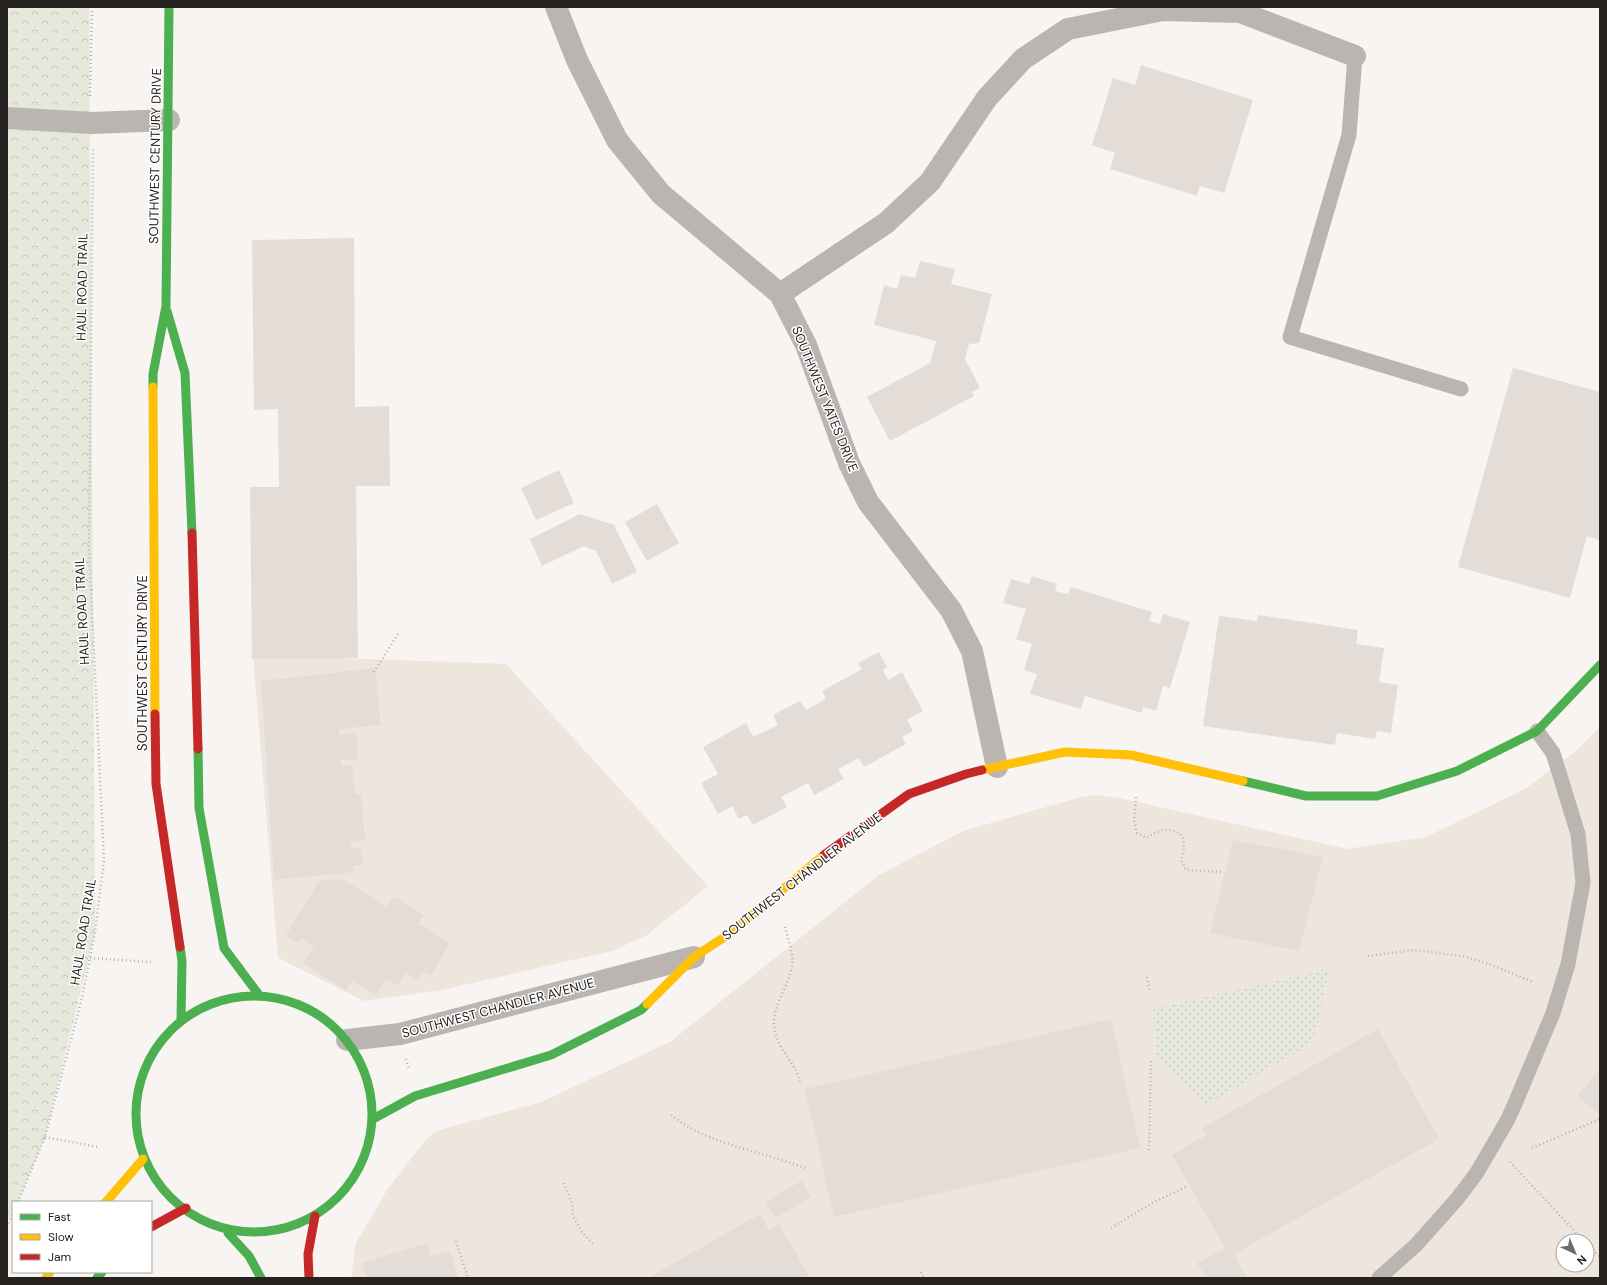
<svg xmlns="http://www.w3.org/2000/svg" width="1607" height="1285" viewBox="0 0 1607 1285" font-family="'DM Sans',sans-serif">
<defs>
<pattern id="grass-dots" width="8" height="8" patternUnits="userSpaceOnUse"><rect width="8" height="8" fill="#e5e8da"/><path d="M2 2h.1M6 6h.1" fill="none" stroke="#c4c7bb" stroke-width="1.8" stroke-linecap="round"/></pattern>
<pattern id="forest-crowns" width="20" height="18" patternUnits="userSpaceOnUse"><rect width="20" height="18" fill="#e5e8da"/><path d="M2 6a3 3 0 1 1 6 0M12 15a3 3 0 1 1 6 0" fill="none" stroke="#c4c7bb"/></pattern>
</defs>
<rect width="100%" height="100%" fill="#f8f4f1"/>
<path fill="#eee5dd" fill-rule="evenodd" d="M 253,655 L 506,664 L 708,886 L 647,935 L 612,951 L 442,990 L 364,1001 L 278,958 Z
M 1600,727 L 1600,1278 L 351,1278 L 356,1243 L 387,1190 L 424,1142 L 436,1131 L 541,1102 L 670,1042 L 879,875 L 963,831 L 1081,797 L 1096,795 L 1119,798 L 1347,849 L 1426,837 L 1525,789 L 1575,752 ZM 1563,1241 L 1587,1241 L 1587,1265 L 1563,1265 Z"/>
<path fill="url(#grass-dots)" d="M 1329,969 L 1313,1042 L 1207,1105 L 1156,1055 L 1154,1009 Z"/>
<path fill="url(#forest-crowns)" d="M 7,7 L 89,7 L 95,932 L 45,1137 L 18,1202 L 13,1202 L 11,1218 L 7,1218 Z"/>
<path fill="#e4ddd7" d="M 1141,65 L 1253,100 L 1224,193 L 1200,186 L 1197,196 L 1110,169 L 1115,153 L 1092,145 L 1113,78 L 1135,85 Z
M 354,238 L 355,407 L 389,406 L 390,486 L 356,486 L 358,658 L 252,659 L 250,487 L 279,487 L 278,409 L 254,410 L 252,240 Z
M 920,261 L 955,269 L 951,284 L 992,294 L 979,343 L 969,344 L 965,359 L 980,388 L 972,392 L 974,396 L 890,441 L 867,397 L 930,363 L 936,341 L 874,325 L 884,285 L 897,289 L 901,275 L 915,278 Z
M 1513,368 L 1600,392 L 1600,538 L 1599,540 L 1587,536 L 1570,598 L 1458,567 Z
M 559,470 L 574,503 L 536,520 L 521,488 Z
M 657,504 L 679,543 L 647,561 L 625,522 Z
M 580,514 L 614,525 L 637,572 L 612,584 L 596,551 L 584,546 L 542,566 L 530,539 Z
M 1032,576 L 1057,584 L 1055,591 L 1068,594 L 1071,587 L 1152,612 L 1149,621 L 1160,624 L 1163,614 L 1190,622 L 1170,688 L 1163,686 L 1156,711 L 1143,707 L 1142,713 L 1085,696 L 1081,709 L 1030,694 L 1037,674 L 1024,670 L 1032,644 L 1016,639 L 1026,609 L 1003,603 L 1011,579 L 1029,584 Z
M 1258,615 L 1358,630 L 1356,644 L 1384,648 L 1379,682 L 1398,685 L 1391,733 L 1377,731 L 1375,739 L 1337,733 L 1335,745 L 1203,726 L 1219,616 L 1257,621 Z
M 879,652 L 887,667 L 883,670 L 888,680 L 902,672 L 923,711 L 907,720 L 913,731 L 902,737 L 906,744 L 864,767 L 859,758 L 838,769 L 844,779 L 814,795 L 808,783 L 781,797 L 787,807 L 753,825 L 747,815 L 739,819 L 732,806 L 718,814 L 701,783 L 718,774 L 703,747 L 746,723 L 753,737 L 778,725 L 773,715 L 800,701 L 806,710 L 826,699 L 822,691 L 862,669 L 858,663 Z
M 375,668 L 381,725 L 339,729 L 339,735 L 356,733 L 358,759 L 341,760 L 342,766 L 352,765 L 355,795 L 361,794 L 365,840 L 351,842 L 351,848 L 361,847 L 363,865 L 353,865 L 354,872 L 274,880 L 261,681 Z
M 1233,840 L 1323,857 L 1299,951 L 1210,933 Z
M 342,879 L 387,907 L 394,896 L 424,915 L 418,923 L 450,943 L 430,976 L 424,972 L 417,981 L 405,973 L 397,986 L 386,979 L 376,995 L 352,981 L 346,991 L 303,963 L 314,946 L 301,938 L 298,943 L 286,935 L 319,881 Z
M 1111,1019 L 1140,1148 L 834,1217 L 805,1089 Z
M 1378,1029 L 1439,1139 L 1234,1254 L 1247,1278 L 1206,1278 L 1197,1263 L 1225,1248 L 1172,1155 L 1206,1135 L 1202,1128 Z
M 1600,1069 L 1600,1115 L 1577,1096 Z
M 801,1181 L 811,1197 L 775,1218 L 766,1202 Z
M 760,1214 L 769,1230 L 779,1224 L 810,1278 L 648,1278 Z
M 427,1243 L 431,1256 L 450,1251 L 458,1278 L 367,1278 L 362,1263 Z"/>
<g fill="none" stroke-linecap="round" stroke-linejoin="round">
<path stroke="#b6b2af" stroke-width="2.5" stroke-dasharray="1 3" stroke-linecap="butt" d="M 90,96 L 92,7
M 374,672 L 398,634
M 1136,797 L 1134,820 L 1137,833 L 1146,838 C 1159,830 1170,825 1183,837 L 1184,849 L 1181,860 L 1186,870 L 1222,872
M 785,927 C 788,939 794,954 792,966 C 789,985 773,1006 774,1024 C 775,1050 798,1062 800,1085
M 1368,956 L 1413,950 L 1463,956 L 1492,965 L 1533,982
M 90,958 L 151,962
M 1147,977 L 1150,992
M 406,1059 L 409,1069
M 671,1115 C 709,1145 761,1151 805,1168
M 45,1137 L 98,1147
M 1532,1148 L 1600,1119
M 1149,1150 L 1151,1059
M 1510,1162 L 1584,1241
M 564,1183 L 572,1204 L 573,1216 L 581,1231 L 594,1245
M 18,1202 L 45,1137 L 82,998 L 95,932 L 104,860 L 89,548 L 93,149
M 7,1227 L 13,1213
M 1111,1228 L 1154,1202 L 1186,1187
M 456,1241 L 468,1278
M 1587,1244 L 1600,1257
M 921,1272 L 924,1278"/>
<path stroke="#bbb5b2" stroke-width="15" d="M 1355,56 L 1349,135 L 1290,337 L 1461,389
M 1379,1278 L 1416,1245 L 1457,1199 L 1476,1174 L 1507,1121 L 1514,1106 L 1553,1013 L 1568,964 L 1583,883 L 1578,834 L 1553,753 L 1537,731"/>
<path stroke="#bbb5b2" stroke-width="22" d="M 556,7 L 577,60 L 617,140 L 661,194 L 780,294 L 806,345 L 849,463 L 868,502 L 951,610 L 972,651 L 997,767
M 7,118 L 92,123 L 169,120
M 780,294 L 886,223 L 930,182 L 987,98 L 1023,59 L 1068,29 L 1163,10 L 1240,12 L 1355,56
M 347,1040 L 400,1034 L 694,957"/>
<path stroke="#4caf50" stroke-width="9" d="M 167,311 L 185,373 L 192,533
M 153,387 L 153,374 L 166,306 L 169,7
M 198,749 L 199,808 L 224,948 L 259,995
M 1243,781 L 1306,796 L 1377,796 L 1457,771 L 1537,731 L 1600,665
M 180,947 L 182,961 L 181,1020
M136 1114a118 118 0 1 1 236 0a118 118 0 1 1-236 0Z
M 373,1119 L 415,1096 L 551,1055 L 641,1010 L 647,1004
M 228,1233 L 249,1256 L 261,1278
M 97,1278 L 102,1272"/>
<path stroke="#ffc107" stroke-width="9" d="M 153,387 L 155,714
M 982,770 L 1065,752 L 1131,755 L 1243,781
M 647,1004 L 694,957 L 729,934 L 824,855
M 106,1202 L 143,1159
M 46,1278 L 50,1272"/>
<path stroke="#c62828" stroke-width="9" d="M 192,533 L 198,749
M 155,714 L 156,784 L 180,947
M 824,855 L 909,794 L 966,774 L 982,770
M 151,1227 L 186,1208
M 309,1278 L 308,1254 L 315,1216"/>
</g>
<g text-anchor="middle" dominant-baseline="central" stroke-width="3" stroke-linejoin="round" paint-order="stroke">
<g font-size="13" fill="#252220" stroke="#fff">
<text transform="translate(155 156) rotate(-89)">SOUTHWEST CENTURY DRIVE</text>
<text transform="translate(82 287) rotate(-89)">HAUL ROAD TRAIL</text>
<text transform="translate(825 399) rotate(68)">SOUTHWEST YATES DRIVE</text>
<text transform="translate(82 611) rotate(-93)">HAUL ROAD TRAIL</text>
<text transform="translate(142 663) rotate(-90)">SOUTHWEST CENTURY DRIVE</text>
<text transform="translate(802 876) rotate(-38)">SOUTHWEST CHANDLER AVENUE</text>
<text transform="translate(83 932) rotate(-81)">HAUL ROAD TRAIL</text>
<text transform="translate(498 1008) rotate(-15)">SOUTHWEST CHANDLER AVENUE</text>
</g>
</g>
<rect width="1607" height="1285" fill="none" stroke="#252220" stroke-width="16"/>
<rect x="12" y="1201" width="140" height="72" fill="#ffffff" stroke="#a8a7a6"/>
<rect x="20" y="1214" width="20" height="6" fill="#4caf50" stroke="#a8a7a6"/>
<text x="48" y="1221" font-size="12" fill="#252220">Fast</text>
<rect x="20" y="1234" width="20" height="6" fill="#ffc107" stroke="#a8a7a6"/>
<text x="48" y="1241" font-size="12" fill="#252220">Slow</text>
<rect x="20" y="1254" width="20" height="6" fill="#c62828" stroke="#a8a7a6"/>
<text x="48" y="1261" font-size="12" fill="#252220">Jam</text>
<g transform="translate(1575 1253) rotate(136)"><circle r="19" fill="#ffffff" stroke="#a8a7a6"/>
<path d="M0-3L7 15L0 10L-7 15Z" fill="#6f6c69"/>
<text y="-6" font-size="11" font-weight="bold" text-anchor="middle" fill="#252220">N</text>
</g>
</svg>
